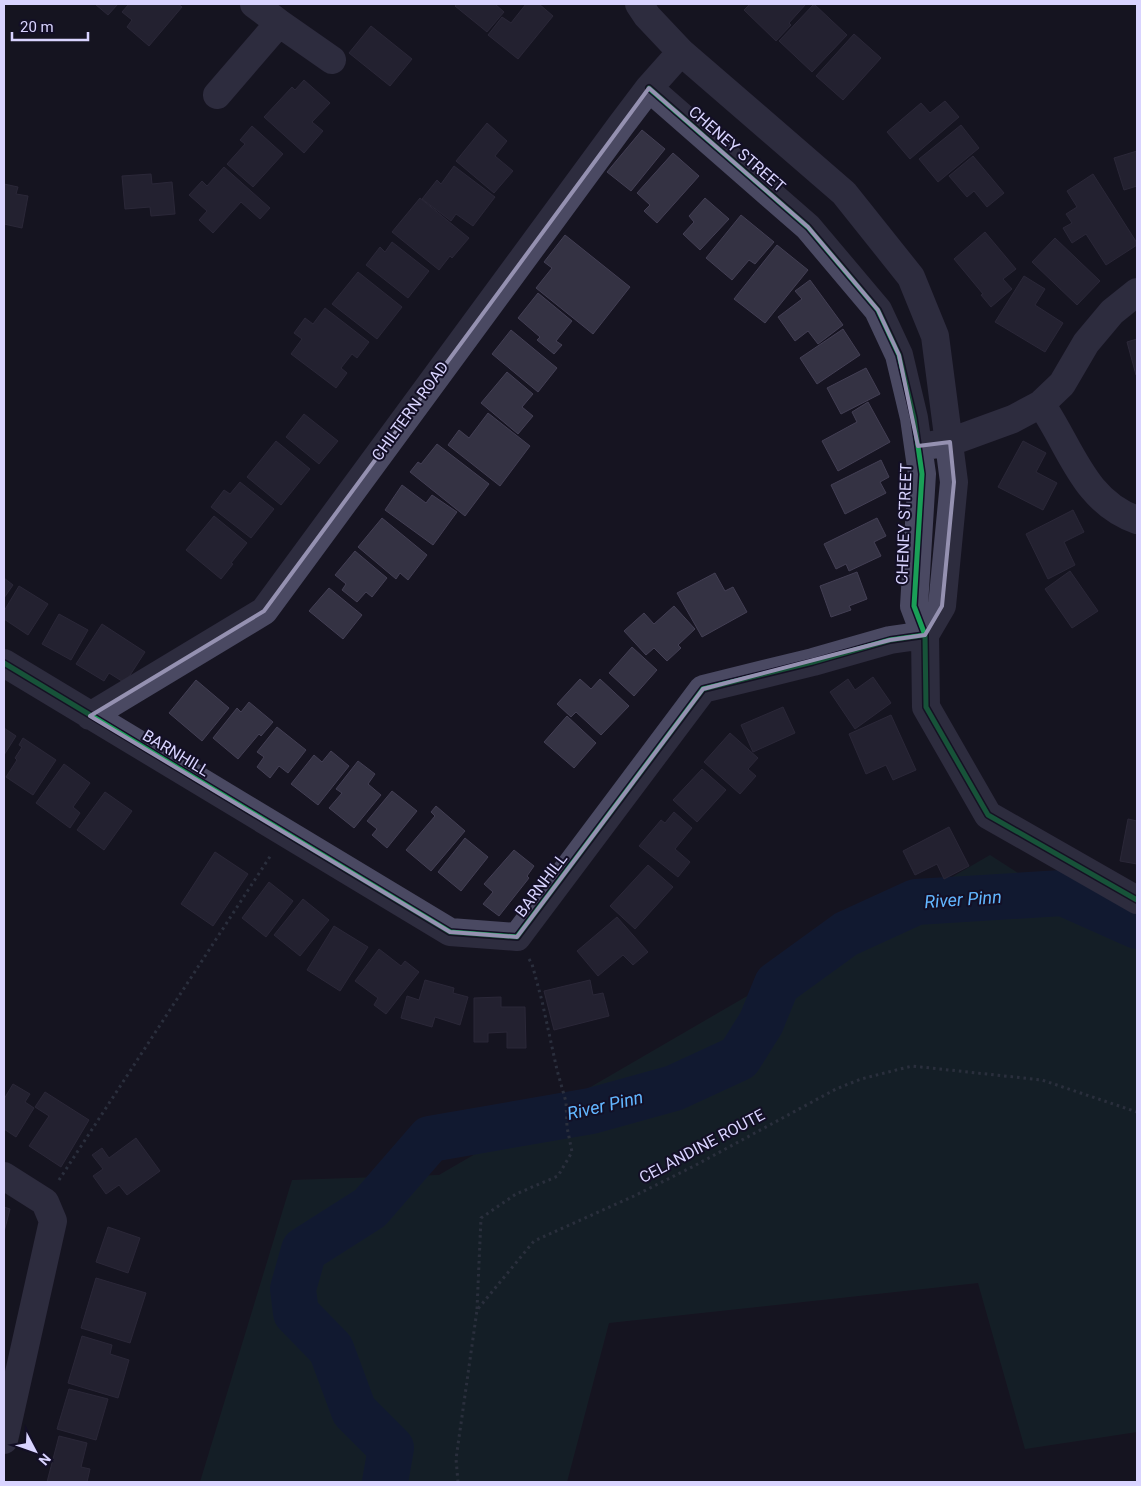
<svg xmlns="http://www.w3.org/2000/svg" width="1141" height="1486" viewBox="0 0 1141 1486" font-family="Roboto,sans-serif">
<rect width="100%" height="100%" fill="#161421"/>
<path fill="#132c2d" d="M 990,855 L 1127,943 L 1137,945 L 1137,1432 L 1025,1449 L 978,1283 L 609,1323 L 567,1482 L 200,1482 L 292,1180 L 439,1175 Z"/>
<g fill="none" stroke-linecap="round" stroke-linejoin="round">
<path stroke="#0d2144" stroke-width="46" d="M 385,1482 L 391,1448 L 354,1411 L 331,1349 L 296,1313 L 293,1289 L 304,1250 L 370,1208 L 430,1139 L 591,1111 L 674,1088 L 739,1058 L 761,1023 L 777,984 L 846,934 L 916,902 L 1063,893 L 1137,926"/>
</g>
<path fill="#343243" stroke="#433f54" d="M 95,4 L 118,4 L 108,15 Z
M 129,4 L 178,4 L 182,7 L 149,46 L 127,27 L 132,20 L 122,12 Z
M 457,4 L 495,4 L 504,12 L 487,32 L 455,6 Z
M 526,4 L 539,4 L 553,16 L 518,59 L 488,35 L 502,17 L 511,23 Z
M 750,4 L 806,4 L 789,23 L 791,25 L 776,41 L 744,10 Z
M 814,4 L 847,35 L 812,72 L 779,41 Z
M 371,26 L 412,59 L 390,86 L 349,53 Z
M 854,34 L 881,58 L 843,100 L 816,76 Z
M 304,80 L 330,103 L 312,122 L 323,131 L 304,153 L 264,117 L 292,87 L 295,90 Z
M 945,101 L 959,117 L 910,159 L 887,132 L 921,103 L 930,113 Z
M 487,123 L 507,141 L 495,156 L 513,171 L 494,193 L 456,161 Z
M 961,125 L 979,148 L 938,182 L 919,159 Z
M 252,126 L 283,154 L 253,187 L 227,164 L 245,144 L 240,140 Z
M 642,130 L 665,149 L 631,191 L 607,172 Z
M 1137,151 L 1137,186 L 1124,190 L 1114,158 Z
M 673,153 L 699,176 L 657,223 L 644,211 L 650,205 L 637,193 Z
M 973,156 L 1004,193 L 987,207 L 974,191 L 967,197 L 949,176 Z
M 454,166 L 495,197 L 473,226 L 456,214 L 451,221 L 422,199 L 437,180 L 441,184 Z
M 224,167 L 270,208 L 260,219 L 241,202 L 213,233 L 199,220 L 207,211 L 189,195 L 202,181 L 207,186 Z
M 151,174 L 152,184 L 172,182 L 175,214 L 151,216 L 150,207 L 125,209 L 122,176 Z
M 1093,174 L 1137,243 L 1137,245 L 1106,265 L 1086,234 L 1072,243 L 1063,228 L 1072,223 L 1066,214 L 1077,207 L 1067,191 Z
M 4,184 L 18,187 L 16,194 L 28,196 L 22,228 L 4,224 Z
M 420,198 L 469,238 L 452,258 L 450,256 L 439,270 L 392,232 Z
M 705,198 L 729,219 L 700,250 L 683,234 L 694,222 L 689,216 Z
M 741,215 L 774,242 L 755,264 L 749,260 L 732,280 L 706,258 Z
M 985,232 L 1016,269 L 1003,279 L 1012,289 L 991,307 L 981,295 L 983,294 L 954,259 Z
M 565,235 L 630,287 L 593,334 L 536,288 L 552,268 L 544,262 Z
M 1055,238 L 1100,281 L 1077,305 L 1032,262 Z
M 392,242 L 429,271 L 408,298 L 366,265 L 380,247 L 385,252 Z
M 777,245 L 808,270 L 765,323 L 734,299 Z
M 358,272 L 402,307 L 377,339 L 332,304 Z
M 1024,276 L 1045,289 L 1035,305 L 1063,323 L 1045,352 L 995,322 Z
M 810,280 L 843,325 L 818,344 L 808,331 L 795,341 L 778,317 L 802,299 L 795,291 Z
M 538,293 L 572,321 L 556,341 L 562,345 L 554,354 L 537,340 L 540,337 L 518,318 Z
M 325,308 L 369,342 L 357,358 L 352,354 L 341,368 L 347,373 L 336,388 L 291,354 L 302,339 L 294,333 L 305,318 L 313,324 Z
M 843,329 L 860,355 L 817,384 L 800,358 Z
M 511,330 L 557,368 L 538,392 L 492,354 Z
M 1137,339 L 1137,375 L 1136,375 L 1127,342 Z
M 866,368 L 880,394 L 841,414 L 827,388 Z
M 507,372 L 533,394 L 522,407 L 533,416 L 518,434 L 481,403 Z
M 868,402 L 890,442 L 838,471 L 822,441 L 857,422 L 852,412 Z
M 488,413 L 530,446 L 500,486 L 448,445 L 459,430 L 469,438 Z
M 304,414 L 338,441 L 319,464 L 286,437 Z
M 276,441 L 310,469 L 281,505 L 247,477 Z
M 1023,441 L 1046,453 L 1036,472 L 1057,483 L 1043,510 L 998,487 Z
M 437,444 L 489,484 L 465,516 L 410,472 L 418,462 L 421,464 Z
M 881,460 L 889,477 L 880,482 L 886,493 L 845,514 L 831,485 Z
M 240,482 L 274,509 L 251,538 L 211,507 L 224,490 L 230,494 Z
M 402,485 L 426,503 L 432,495 L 457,512 L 433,545 L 385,510 Z
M 1073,510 L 1084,532 L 1064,542 L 1075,565 L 1048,579 L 1026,534 Z
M 214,516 L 247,543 L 231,563 L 233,564 L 221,579 L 186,550 Z
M 382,518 L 427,555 L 408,580 L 400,573 L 396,579 L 358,547 Z
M 877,518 L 886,536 L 874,542 L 881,556 L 849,571 L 846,564 L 836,569 L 824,544 Z
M 355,551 L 387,578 L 372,597 L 366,592 L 357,602 L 342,590 L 346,584 L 335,575 Z
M 1070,571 L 1098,611 L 1072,628 L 1045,589 Z
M 857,572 L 867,599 L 849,606 L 851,610 L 831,617 L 820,586 Z
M 715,573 L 725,591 L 733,587 L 747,612 L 702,637 L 677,593 Z
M 4,578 L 13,585 L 4,598 Z
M 19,586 L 48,604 L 28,635 L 4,619 L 4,611 Z
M 329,588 L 362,615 L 343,639 L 309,611 Z
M 674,606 L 695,629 L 678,645 L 681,648 L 667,661 L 654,648 L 646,655 L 624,631 L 644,613 L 654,624 Z
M 59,614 L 88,630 L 71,660 L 42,644 Z
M 102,624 L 145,652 L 125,683 L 109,673 L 104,681 L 76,664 Z
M 632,647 L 657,670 L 634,696 L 609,673 Z
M 873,677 L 891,703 L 855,729 L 830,692 L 848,679 L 855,690 Z
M 580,679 L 591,689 L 600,679 L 629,706 L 601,735 L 576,712 L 571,717 L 557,704 Z
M 196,680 L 229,708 L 202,741 L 169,713 Z
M 249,702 L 273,722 L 261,736 L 259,734 L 238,759 L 213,738 L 237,708 L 241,712 Z
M 783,707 L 795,733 L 753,752 L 741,725 Z
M 891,715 L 916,770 L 893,780 L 886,765 L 866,774 L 849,734 Z
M 567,716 L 596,743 L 574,768 L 544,742 Z
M 277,727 L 306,750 L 288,773 L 279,766 L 270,778 L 257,767 L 264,757 L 257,752 Z
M 4,728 L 16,736 L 4,755 Z
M 730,733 L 758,758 L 748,769 L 756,776 L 740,794 L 704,762 Z
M 23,738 L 56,760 L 33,795 L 6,777 L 17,760 L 15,758 L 22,747 L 19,745 Z
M 331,751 L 349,766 L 318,805 L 291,784 L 314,755 L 322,762 Z
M 358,761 L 375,774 L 368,784 L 381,795 L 354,828 L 329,808 L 342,793 L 336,789 Z
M 64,764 L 90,783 L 73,807 L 80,813 L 70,828 L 36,803 Z
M 702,769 L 726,790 L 697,822 L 673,800 Z
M 392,791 L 417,811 L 387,848 L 372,835 L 377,829 L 367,821 Z
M 105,792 L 132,811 L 104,850 L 77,830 Z
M 436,806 L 465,831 L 431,871 L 406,850 L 435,816 L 431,812 Z
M 674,812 L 692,828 L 675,849 L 690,862 L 678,877 L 639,846 L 661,820 L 665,823 Z
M 1128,819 L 1137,821 L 1137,864 L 1120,861 Z
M 949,827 L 969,866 L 944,879 L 937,864 L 915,875 L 903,851 Z
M 465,838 L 488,857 L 461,891 L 438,872 Z
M 514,850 L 534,866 L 527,876 L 529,878 L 499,916 L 483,904 L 493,892 L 484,884 Z
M 215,852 L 248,874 L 213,926 L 181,904 Z
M 648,865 L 673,887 L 635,929 L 610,906 Z
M 269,882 L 293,901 L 266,937 L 242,918 Z
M 303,899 L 329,920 L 300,956 L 274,935 Z
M 617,917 L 648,952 L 633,965 L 623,955 L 598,976 L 577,951 Z
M 334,926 L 368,947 L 340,991 L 307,970 Z
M 379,949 L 401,966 L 405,961 L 419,972 L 386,1014 L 374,1005 L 378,998 L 355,981 Z
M 425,980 L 454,988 L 453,993 L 468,997 L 460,1025 L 435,1017 L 432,1027 L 401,1018 L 407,996 L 419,1000 Z
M 590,980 L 593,995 L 603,993 L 609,1016 L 554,1030 L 544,991 Z
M 501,997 L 501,1007 L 525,1007 L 526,1048 L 507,1048 L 507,1032 L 488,1033 L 488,1042 L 474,1042 L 474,998 Z
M 13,1084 L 30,1094 L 25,1102 L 34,1108 L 16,1137 L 4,1129 L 4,1099 Z
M 45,1092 L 89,1120 L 61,1167 L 29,1146 L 49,1116 L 35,1107 Z
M 136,1138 L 160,1171 L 127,1195 L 119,1185 L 106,1194 L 93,1176 L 103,1169 L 92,1155 L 102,1148 L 109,1158 Z
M 4,1207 L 10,1209 L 4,1232 Z
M 108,1227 L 140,1238 L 128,1273 L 96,1262 Z
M 96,1278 L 146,1293 L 130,1343 L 81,1328 Z
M 82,1336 L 112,1345 L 110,1354 L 129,1360 L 118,1398 L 68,1383 Z
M 69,1389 L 108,1399 L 96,1440 L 57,1429 Z
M 59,1436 L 87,1443 L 81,1467 L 90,1469 L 87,1482 L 47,1482 Z"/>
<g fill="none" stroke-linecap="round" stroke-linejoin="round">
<path stroke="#44505f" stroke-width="3" stroke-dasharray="2.5 4" stroke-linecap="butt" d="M 59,1180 L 271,855
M 477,1309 L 481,1218 L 516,1194 L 558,1176 L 572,1152 L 567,1127 L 566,1102 L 557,1070 L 542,1001 L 532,964 L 529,959
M 458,1482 L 456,1459 L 477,1310 L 534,1241 L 634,1196 L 694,1166 L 836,1089 L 861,1079 L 912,1066 L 1042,1080 L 1137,1112"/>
<path stroke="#4a4962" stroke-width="28" d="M 254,4 L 279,23 L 332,60
M 639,4 L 647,16 L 681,52 L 844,193 L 911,277 L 935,336 L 954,482 L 942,606 L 925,635
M 649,88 L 808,227 L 878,310 L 899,355 L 914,418 L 922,474 L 914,606 L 925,635 L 926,707 L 988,815 L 1137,900
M 217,95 L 279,23
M 1041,404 C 1071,447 1083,501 1137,520
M 932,445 L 950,442 L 1013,419 L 1041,404 L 1062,384 L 1086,343 L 1112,312 L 1137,292
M 4,663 L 450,932 L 517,937 L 703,689 L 813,662 L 890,640 L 925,635
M 90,716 L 264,611 L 621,125 L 649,88 L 681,52
M 4,1176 L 45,1202 L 53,1221 L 4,1440"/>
<g stroke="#130f26" stroke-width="8">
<path id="cycleway" d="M 649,88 L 808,227 L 878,310 L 899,355 L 914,418 L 922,474 L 914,606 L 925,635 L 926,707 L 988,815 L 1137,900
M 4,663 L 450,932 L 517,937 L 703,689 L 813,662 L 890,640 L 925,635"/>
</g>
<use href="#cycleway" stroke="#1a9f57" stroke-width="5"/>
</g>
<path d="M0 0H1141V1486H0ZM 649,88 L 808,227 L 878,310 L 899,355 L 918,446 L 950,442 L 954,482 L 942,606 L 925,635 L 890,640 L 703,689 L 517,937 L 450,932 L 90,716 L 264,611 Z" fill="#161421" fill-opacity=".55" fill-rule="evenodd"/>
<path fill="none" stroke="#9591b1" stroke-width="4" stroke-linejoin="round" d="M 649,88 L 808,227 L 878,310 L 899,355 L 918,446 L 950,442 L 954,482 L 942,606 L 925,635 L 890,640 L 703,689 L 517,937 L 450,932 L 90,716 L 264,611 Z"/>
<g text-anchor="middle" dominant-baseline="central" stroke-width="4" stroke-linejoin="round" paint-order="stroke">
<g font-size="16" fill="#d9d4ff" stroke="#130f26">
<text transform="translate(737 149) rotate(41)">CHENEY STREET</text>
<text transform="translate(410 411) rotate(-54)">CHILTERN ROAD</text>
<text transform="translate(904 524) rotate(-88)">CHENEY STREET</text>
<text transform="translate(176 753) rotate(31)">BARNHILL</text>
<text transform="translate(541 885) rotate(-53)">BARNHILL</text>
<text transform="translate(702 1146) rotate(-28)">CELANDINE ROUTE</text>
</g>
<g font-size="18" font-style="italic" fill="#62b6ff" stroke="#130f26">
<text transform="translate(963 899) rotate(-4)">River Pinn</text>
<text transform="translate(605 1105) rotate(-13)">River Pinn</text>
</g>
</g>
<rect width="1141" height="1486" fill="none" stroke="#d9d4ff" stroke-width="10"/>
<g transform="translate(35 1451) rotate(131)" stroke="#130f26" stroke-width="4" paint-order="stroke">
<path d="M0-4L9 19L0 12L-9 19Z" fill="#d9d4ff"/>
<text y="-8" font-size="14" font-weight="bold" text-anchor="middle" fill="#d9d4ff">N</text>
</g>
<path d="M12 32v8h76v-8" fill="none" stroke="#d9d4ff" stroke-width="2.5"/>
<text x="20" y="32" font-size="15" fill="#d9d4ff" stroke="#130f26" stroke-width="4" paint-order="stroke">20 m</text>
</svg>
